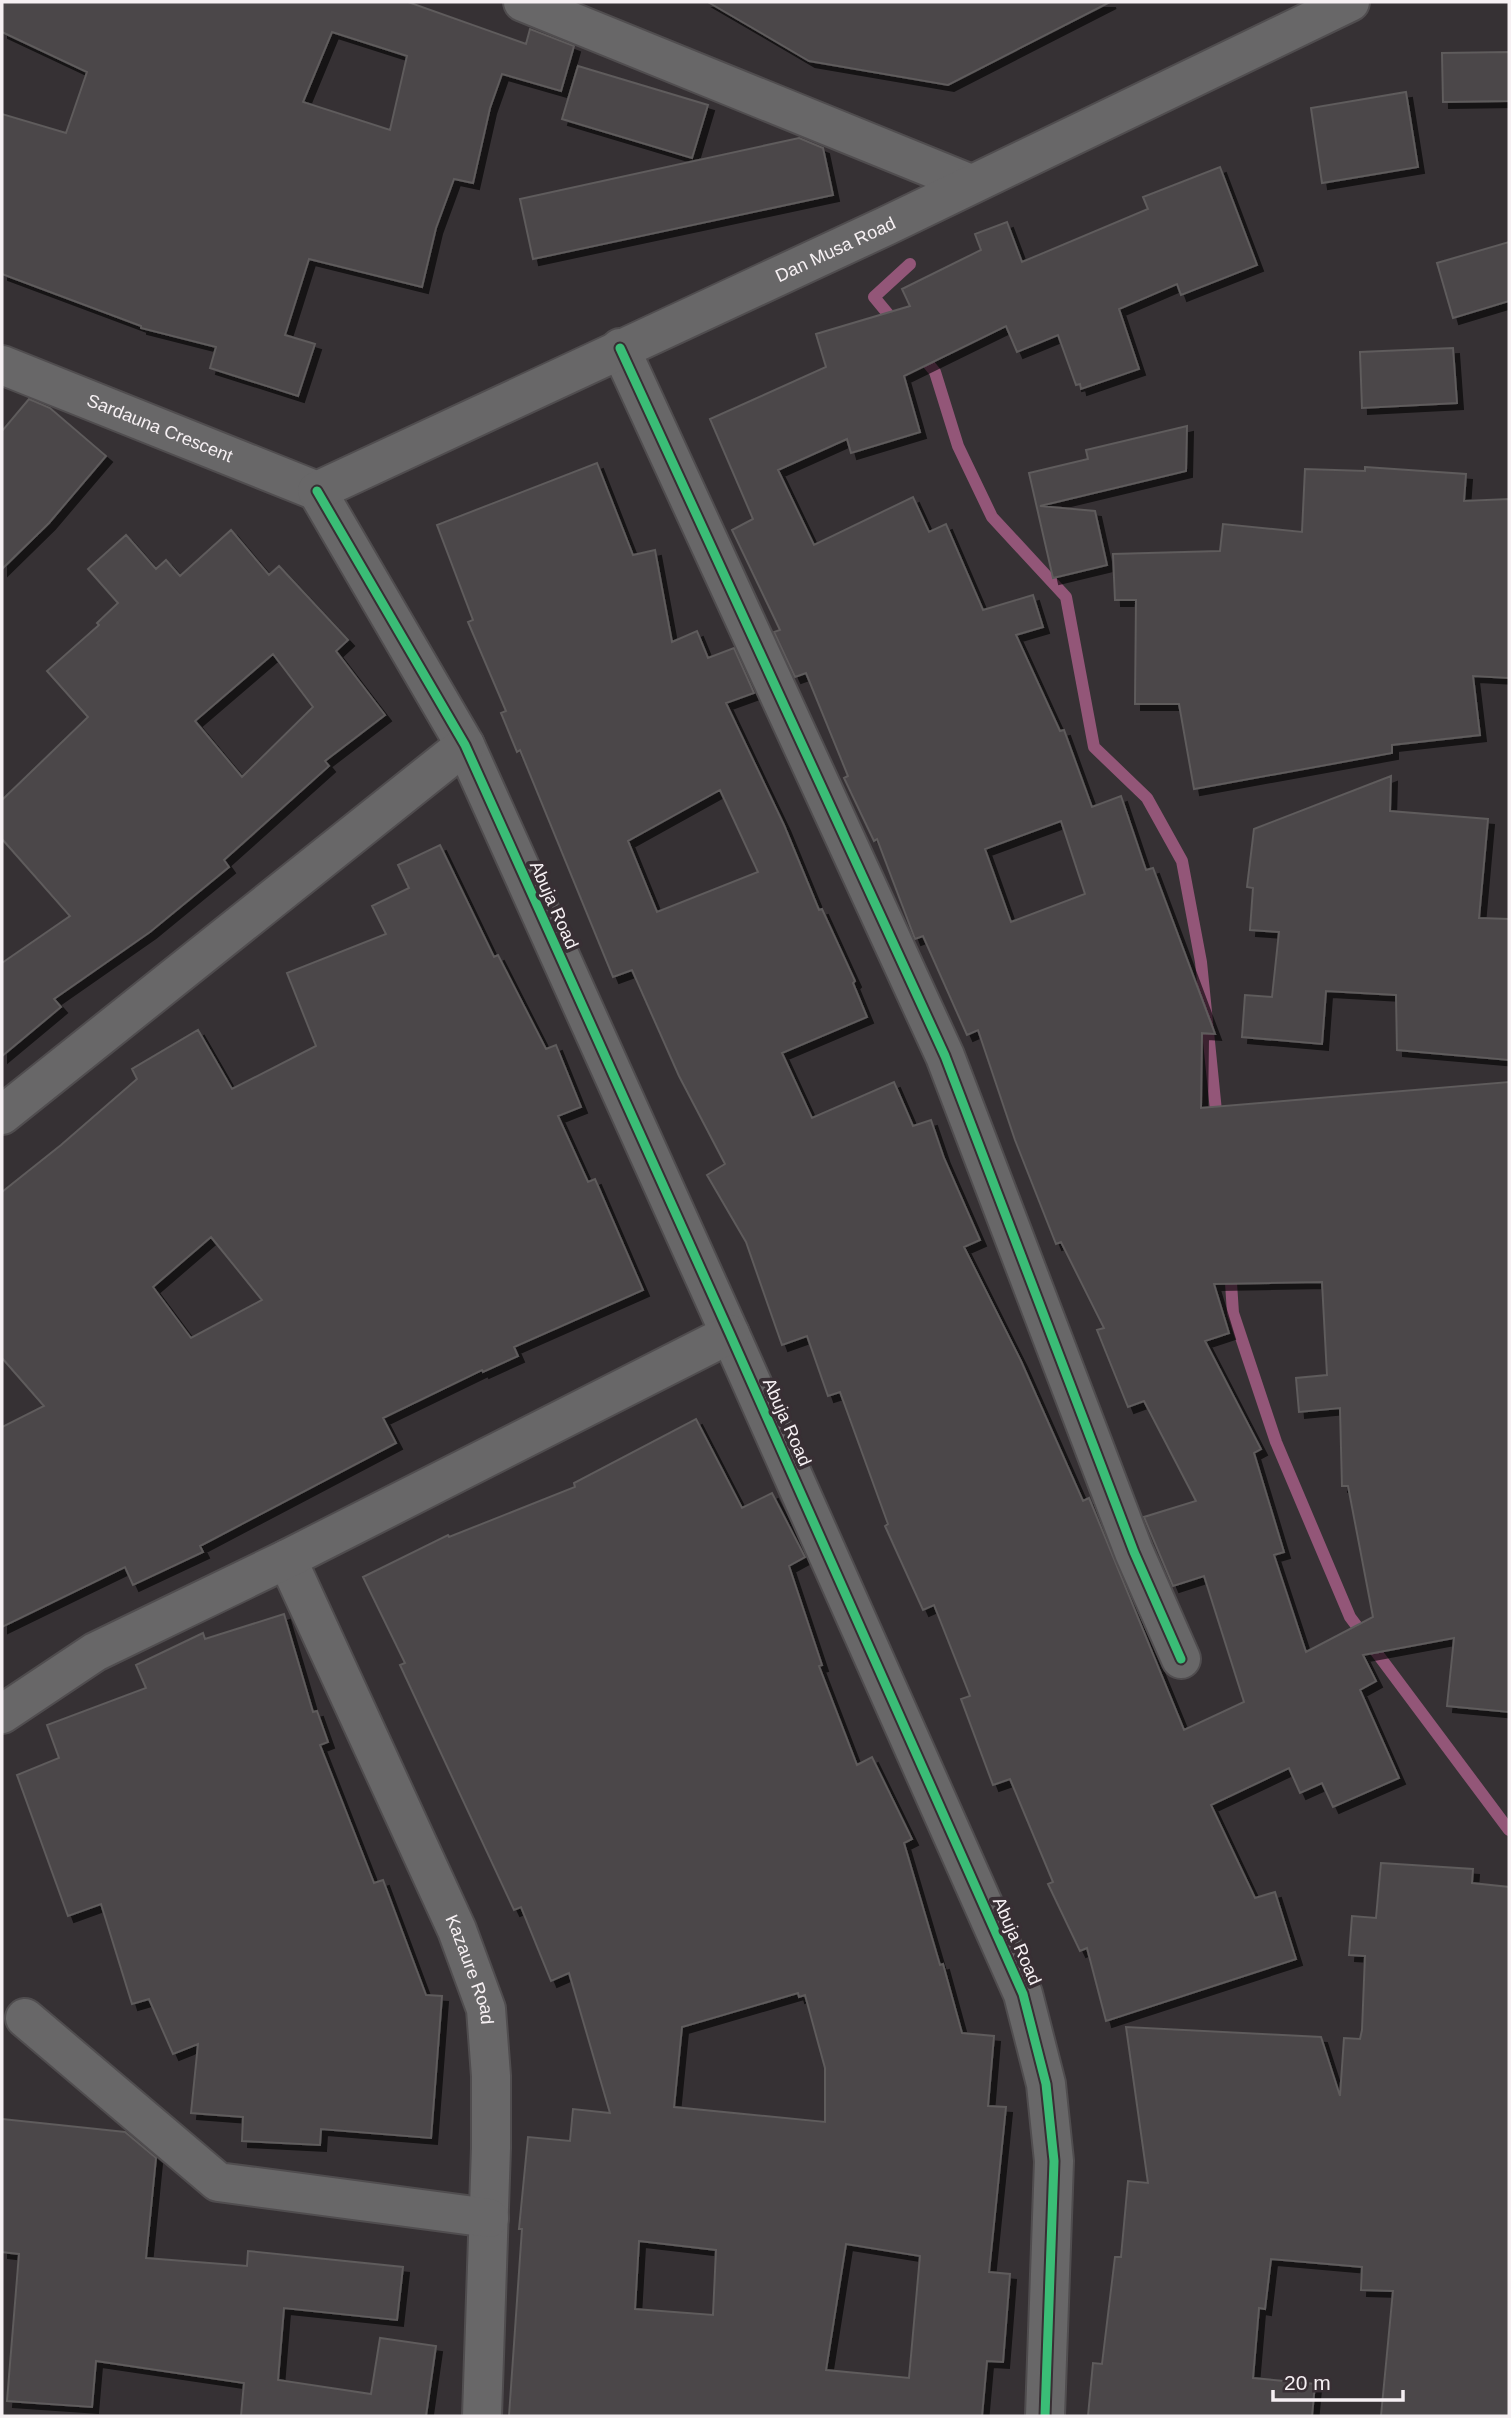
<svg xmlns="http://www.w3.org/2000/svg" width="1511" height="2418" viewBox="0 0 1511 2418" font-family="Arial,sans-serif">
<defs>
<filter id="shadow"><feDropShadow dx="6" dy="6" stdDeviation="0" flood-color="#0009"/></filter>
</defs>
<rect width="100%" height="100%" fill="#363134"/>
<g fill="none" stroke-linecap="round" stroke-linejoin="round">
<path stroke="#935678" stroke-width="12" d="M 898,326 L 874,297 L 910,264
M 918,351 L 935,372 L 958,446 L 992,517 L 1066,597 L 1094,747 L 1147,798 L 1182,861 L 1201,962 L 1217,1121
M 1230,1268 L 1233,1313 L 1276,1442 L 1350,1617 L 1509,1830"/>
</g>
<path fill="#4b4649" stroke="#5e5b5c" stroke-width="2" fill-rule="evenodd" filter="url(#shadow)" d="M 2,2 L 408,2 L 526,44 L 530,29 L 574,46 L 561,91 L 502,74 L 490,108 L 473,183 L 454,179 L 436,228 L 422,287 L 309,259 L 285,335 L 315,344 L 298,396 L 210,368 L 216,347 L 141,328 L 141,326 L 2,274 L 2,114 L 66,133 L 87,72 L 2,32 ZM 332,32 L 407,56 L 390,130 L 303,102 Z
M 708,2 L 1110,2 L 948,85 L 809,61 Z
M 1509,52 L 1509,101 L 1443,102 L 1442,53 Z
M 578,66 L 708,105 L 692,158 L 562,119 Z
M 1406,92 L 1418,167 L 1322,183 L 1311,108 Z
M 799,138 L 823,148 L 833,195 L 533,259 L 520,199 Z
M 1220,167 L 1257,265 L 1181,295 L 1177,284 L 1119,309 L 1139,369 L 1081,389 L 1080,384 L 1076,385 L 1058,335 L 1017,352 L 1006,326 L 904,376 L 920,432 L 851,453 L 847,439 L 778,470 L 814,545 L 913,497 L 929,532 L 946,524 L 983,610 L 1033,595 L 1043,627 L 1016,635 L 1060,731 L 1064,730 L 1092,807 L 1121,796 L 1146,870 L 1153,868 L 1215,1034 L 1202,1033 L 1201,1108 L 1509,1082 L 1509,1712 L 1447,1706 L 1454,1638 L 1363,1655 L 1376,1681 L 1360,1690 L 1399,1778 L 1333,1807 L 1322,1783 L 1300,1793 L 1289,1768 L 1211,1805 L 1255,1898 L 1275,1892 L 1296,1959 L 1106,2021 L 1087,1948 L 1080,1951 L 1048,1884 L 1053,1882 L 1010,1779 L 993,1785 L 961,1699 L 970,1696 L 934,1605 L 923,1610 L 885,1526 L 888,1524 L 840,1392 L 828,1396 L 807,1336 L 782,1345 L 746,1242 L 707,1175 L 725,1164 L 679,1076 L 632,970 L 613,977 L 520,750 L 517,752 L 501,713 L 506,711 L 468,622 L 473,620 L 437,525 L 597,463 L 633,555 L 655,550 L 672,642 L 697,631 L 708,658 L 734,648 L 754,693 L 726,703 L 784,825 L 819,910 L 822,909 L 855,981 L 853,983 L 867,1017 L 782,1053 L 812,1118 L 894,1082 L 913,1126 L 931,1120 L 944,1158 L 980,1240 L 964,1247 L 1021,1361 L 1083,1501 L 1089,1498 L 1184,1730 L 1244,1702 L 1204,1576 L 1173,1586 L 1144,1517 L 1196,1501 L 1144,1401 L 1128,1407 L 1097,1330 L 1104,1328 L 1061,1242 L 1056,1244 L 1015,1140 L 978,1030 L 967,1035 L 923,936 L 915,939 L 877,839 L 874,841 L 844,778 L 848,776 L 806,673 L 795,677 L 774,632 L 780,630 L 732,530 L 753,519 L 710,419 L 826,367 L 816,334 L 910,306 L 902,289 L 981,250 L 975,234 L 1007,222 L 1022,262 L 1148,209 L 1143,197 ZM 720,790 L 758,872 L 657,912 L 628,841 ZM 1061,821 L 1085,894 L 1011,922 L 985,849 ZM 1322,1282 L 1327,1375 L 1296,1378 L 1299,1412 L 1340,1408 L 1342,1486 L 1348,1486 L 1373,1617 L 1306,1652 L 1274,1555 L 1284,1552 L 1254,1453 L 1261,1449 L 1205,1341 L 1229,1333 L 1214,1284 Z
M 1509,242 L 1509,301 L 1453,318 L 1437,263 Z
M 1453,348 L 1457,403 L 1362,408 L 1360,352 Z
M 29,399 L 50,408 L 106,456 L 49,523 L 2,569 L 2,431 Z
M 1187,426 L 1186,471 L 1040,506 L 1095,511 L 1107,565 L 1053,578 L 1029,473 L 1088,459 L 1086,450 Z
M 1365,467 L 1466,474 L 1464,501 L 1509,499 L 1509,678 L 1473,676 L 1480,735 L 1392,745 L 1392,753 L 1194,789 L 1179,704 L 1135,704 L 1136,600 L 1115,600 L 1113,554 L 1220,551 L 1223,524 L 1302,532 L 1305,469 L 1365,471 Z
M 231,530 L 269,575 L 279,566 L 348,640 L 336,651 L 385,715 L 325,761 L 329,766 L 224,860 L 229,867 L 150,932 L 54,999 L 61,1007 L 2,1056 L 2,963 L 70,916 L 2,839 L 2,800 L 88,717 L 47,671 L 99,625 L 97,623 L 118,603 L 88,569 L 126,535 L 156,569 L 166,560 L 180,576 ZM 273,654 L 313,707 L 242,777 L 195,721 Z
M 1391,776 L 1390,811 L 1488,819 L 1479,918 L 1509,919 L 1509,1060 L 1397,1050 L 1396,995 L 1326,991 L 1322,1044 L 1242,1037 L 1245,995 L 1272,997 L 1279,932 L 1250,930 L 1253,888 L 1247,887 L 1254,829 Z
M 440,845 L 494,957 L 498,955 L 546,1049 L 556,1045 L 581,1107 L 558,1116 L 588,1182 L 595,1179 L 643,1290 L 514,1347 L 518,1356 L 483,1372 L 482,1370 L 383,1418 L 396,1443 L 200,1546 L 203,1552 L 133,1585 L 125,1567 L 2,1627 L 2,1427 L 44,1406 L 2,1358 L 2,1192 L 61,1145 L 137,1079 L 132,1069 L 198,1030 L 232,1089 L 316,1046 L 287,973 L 386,934 L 372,906 L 409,888 L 398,865 ZM 211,1237 L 262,1300 L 191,1338 L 153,1287 Z
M 696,1419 L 742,1508 L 772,1493 L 805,1557 L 789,1566 L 822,1665 L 819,1666 L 857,1765 L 872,1757 L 912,1839 L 904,1843 L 940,1965 L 943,1964 L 962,2033 L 994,2036 L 988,2106 L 1006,2107 L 989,2272 L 1010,2274 L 1003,2362 L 987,2361 L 982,2416 L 509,2416 L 522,2229 L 519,2229 L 528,2137 L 570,2141 L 573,2109 L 610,2113 L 569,1973 L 551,1981 L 521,1907 L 514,1910 L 400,1665 L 405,1663 L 363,1577 L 448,1535 L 449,1537 L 575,1487 L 574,1483 ZM 798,1993 L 799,1997 L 805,1995 L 825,2068 L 825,2122 L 674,2107 L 682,2027 ZM 639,2241 L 716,2250 L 713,2315 L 635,2309 ZM 846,2244 L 920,2256 L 909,2378 L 826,2370 Z
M 284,1614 L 313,1712 L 317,1711 L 328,1742 L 320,1745 L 374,1883 L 383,1880 L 426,1995 L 442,1996 L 431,2138 L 321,2129 L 320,2145 L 242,2141 L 243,2117 L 191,2113 L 198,2044 L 173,2054 L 149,1999 L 132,2004 L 101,1904 L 68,1916 L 17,1775 L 59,1758 L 47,1725 L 146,1688 L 136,1665 L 203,1633 L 205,1639 Z
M 1381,1863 L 1473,1869 L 1472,1883 L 1509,1887 L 1509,2416 L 1381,2416 L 1393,2291 L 1361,2290 L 1362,2267 L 1271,2259 L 1265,2309 L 1259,2308 L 1253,2378 L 1315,2384 L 1312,2416 L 1088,2416 L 1093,2363 L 1102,2364 L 1115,2257 L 1121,2257 L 1128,2181 L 1148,2183 L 1126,2027 L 1321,2037 L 1340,2096 L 1344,2038 L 1360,2039 L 1362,2030 L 1365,1956 L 1349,1955 L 1352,1916 L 1376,1918 Z
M 2,2119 L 125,2132 L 156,2158 L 146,2258 L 247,2266 L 248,2251 L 403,2267 L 397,2320 L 284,2308 L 278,2380 L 371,2394 L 380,2338 L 436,2346 L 426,2416 L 241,2416 L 244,2383 L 96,2361 L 92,2407 L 7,2401 L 19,2254 L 2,2252 Z"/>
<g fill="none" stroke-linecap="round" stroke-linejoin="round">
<g stroke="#504d4f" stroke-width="42">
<g id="street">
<path d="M 523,2 L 971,184"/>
<path d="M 620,348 L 945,1056 L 1134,1552 L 1181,1659"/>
<path id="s1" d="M 2,365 L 317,491"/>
<path d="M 317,491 L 465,745 L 730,1334 L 1023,1994 L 1046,2084 L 1054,2161 L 1045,2416"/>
<path id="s2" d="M 317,491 L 886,226 L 1350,2"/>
<path d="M 2,1115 L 465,745"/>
<path id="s3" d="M 287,1559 L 457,1930 L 486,2009 L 491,2076 L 491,2148 L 482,2416"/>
<path d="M 2,1714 L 95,1652 L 287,1559 L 730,1334"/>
<path d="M 25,2018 L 218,2182 L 489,2218"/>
</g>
</g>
<use href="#street" stroke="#686768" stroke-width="38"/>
<g stroke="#382f34" stroke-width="13">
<path id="cycleway" d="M 620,348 L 945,1056 L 1134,1552 L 1181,1659
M 317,491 L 465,745 L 730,1334 L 1023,1994 L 1046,2084 L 1054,2161 L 1045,2416"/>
</g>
<use href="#cycleway" stroke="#3abd76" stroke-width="9"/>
</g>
<g text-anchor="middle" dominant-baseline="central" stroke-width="7" stroke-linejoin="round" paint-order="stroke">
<g font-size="18" fill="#f6f0f3" stroke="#382f34">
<text stroke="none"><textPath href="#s2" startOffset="572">Dan Musa Road</textPath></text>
<text stroke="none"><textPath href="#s1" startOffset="170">Sardauna Crescent</textPath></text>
<text transform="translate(554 905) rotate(66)">Abuja Road</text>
<text transform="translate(787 1422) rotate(66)">Abuja Road</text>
<text transform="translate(1017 1941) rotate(66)">Abuja Road</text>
<text stroke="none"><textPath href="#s3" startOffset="450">Kazaure Road</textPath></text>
</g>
</g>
<rect width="1511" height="2418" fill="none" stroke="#f6f0f3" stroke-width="7"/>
<path d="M1273 2390v10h130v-10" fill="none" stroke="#f6f0f3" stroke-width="3.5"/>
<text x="1284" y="2390" font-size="21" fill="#f6f0f3" stroke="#382f34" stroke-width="5" paint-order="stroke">20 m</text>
</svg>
